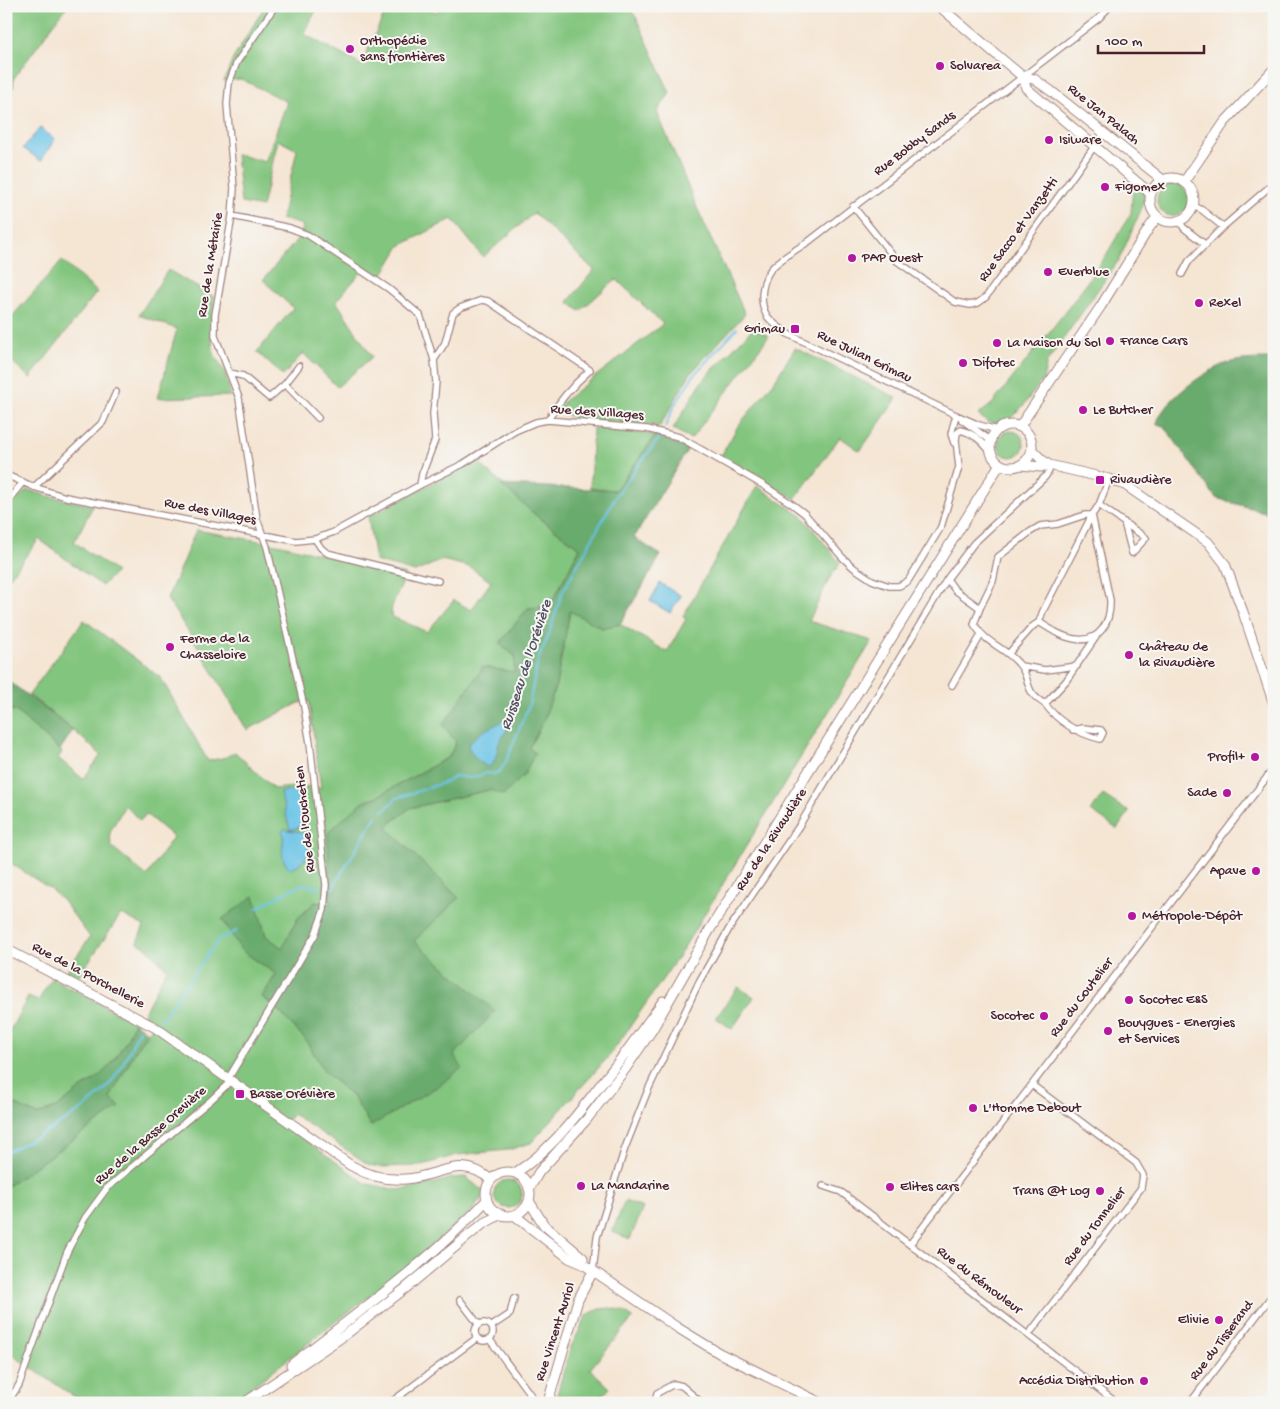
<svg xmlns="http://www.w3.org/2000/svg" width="1280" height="1409" viewBox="0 0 1280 1409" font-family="'Gochi Hand',sans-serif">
<rect width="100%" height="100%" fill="#f6f6f2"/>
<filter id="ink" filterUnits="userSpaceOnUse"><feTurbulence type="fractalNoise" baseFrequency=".02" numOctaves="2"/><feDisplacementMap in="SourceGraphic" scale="10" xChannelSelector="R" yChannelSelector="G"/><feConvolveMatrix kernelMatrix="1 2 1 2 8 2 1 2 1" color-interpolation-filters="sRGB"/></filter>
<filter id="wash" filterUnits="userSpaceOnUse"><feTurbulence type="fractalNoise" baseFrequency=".0096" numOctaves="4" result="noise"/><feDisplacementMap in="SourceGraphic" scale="20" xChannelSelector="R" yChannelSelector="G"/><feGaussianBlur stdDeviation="1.12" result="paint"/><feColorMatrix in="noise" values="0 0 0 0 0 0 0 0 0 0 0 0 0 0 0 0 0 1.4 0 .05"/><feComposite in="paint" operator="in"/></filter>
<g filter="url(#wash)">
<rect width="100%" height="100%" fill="#f5e5d3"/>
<path fill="#82c57e" stroke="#667254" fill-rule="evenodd" d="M 6,6 L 67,6 L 14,78 L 13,88 L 6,83 Z
M 265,6 L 318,6 L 304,34 L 361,65 L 388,6 L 418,6 L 436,12 L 441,6 L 627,6 L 636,17 L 670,93 L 657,112 L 698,210 L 745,314 L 690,374 L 660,426 L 579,419 L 556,411 L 565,400 L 663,324 L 616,279 L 580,311 L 568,302 L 594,270 L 534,213 L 483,257 L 452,219 L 400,246 L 380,279 L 364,269 L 336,301 L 372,357 L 337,387 L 303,353 L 283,376 L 257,352 L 293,308 L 263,280 L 301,235 L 303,225 L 281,219 L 297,150 L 278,140 L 262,207 L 241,203 L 236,154 L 265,162 L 287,102 L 241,79 L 224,81 L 233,59 Z
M1157 200a16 16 0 1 1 32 0a16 16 0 1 1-32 0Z
M 1133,184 L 1144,193 L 1144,203 L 1119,260 L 1047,362 L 1043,379 L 1024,405 L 1011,418 L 995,423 L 988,422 L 978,415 L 992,404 L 1066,311 L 1105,257 L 1131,213 Z
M 62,261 L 97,292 L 30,378 L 6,356 L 6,323 Z
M 168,270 L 214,297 L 211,336 L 214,354 L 225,372 L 231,396 L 158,398 L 177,329 L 139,315 Z
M 753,328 L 769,336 L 691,439 L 673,429 L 702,381 Z
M 795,348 L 897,398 L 860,451 L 840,437 L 795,499 L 721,456 L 738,426 L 774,382 Z
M 593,428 L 656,435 L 616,490 L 590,488 Z
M998 444a13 13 0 1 1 26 0a13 13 0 1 1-26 0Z
M 476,460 L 538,517 L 580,548 L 552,602 L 540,607 L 528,608 L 500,644 L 515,656 L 514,673 L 456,742 L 449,757 L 378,796 L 361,803 L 331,893 L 330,906 L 315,902 L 298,918 L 282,948 L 266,936 L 254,897 L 241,950 L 276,974 L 262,997 L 276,1008 L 305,1039 L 325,1072 L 353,1097 L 371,1126 L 461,1068 L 453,1055 L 414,941 L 459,898 L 386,827 L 410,808 L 489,790 L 528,749 L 544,719 L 556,685 L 570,611 L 602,628 L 620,624 L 667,652 L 686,619 L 683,616 L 757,486 L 803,517 L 840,563 L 828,581 L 809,621 L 872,641 L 680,954 L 611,1054 L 531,1143 L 508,1150 L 457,1155 L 419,1166 L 380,1167 L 369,1165 L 293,1114 L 284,1125 L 367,1184 L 398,1190 L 435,1183 L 452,1178 L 466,1177 L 483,1191 L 481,1199 L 473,1210 L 403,1270 L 231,1403 L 84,1403 L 6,1351 L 6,1187 L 120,1106 L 109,1098 L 139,1044 L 156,1022 L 143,1014 L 167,969 L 148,949 L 137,942 L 144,926 L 121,914 L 77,979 L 65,973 L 90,937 L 63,901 L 49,888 L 6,860 L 6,711 L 15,710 L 62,752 L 58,758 L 83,779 L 101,755 L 73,730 L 29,695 L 84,620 L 161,678 L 208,761 L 226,757 L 235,752 L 274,789 L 304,786 L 321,788 L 309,701 L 299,703 L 247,730 L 197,645 L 167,599 L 196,530 L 282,545 L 406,575 L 392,606 L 391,616 L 427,632 L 454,600 L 471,610 L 491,582 L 470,567 L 442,560 L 415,572 L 375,561 L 368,517 ZM 125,805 L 140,821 L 146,814 L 173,837 L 147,876 L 111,846 L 110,832 Z
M 27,490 L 52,497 L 93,506 L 74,542 L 116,572 L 102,586 L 39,539 L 6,582 L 6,510 Z
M 1103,795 L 1129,812 L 1117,829 L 1091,811 Z
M 52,978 L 134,1022 L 128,1038 L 112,1063 L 96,1079 L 83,1087 L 58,1107 L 37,1115 L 6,1100 L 6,1038 L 28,997 L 38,1001 Z
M 738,987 L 754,997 L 732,1029 L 716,1018 Z
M494 1194a14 14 0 1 1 28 0a14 14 0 1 1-28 0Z
M 625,1201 L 643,1208 L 630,1239 L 612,1232 Z
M 611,1308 L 623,1311 L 633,1318 L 590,1369 L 610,1388 L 593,1403 L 557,1403 L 556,1398 L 570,1349 L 587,1315 L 599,1309 Z"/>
<path fill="#69aa6d" stroke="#5a644c" d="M 1274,359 L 1274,515 L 1216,498 L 1164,426 L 1157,424 C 1160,402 1211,366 1231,362 C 1245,359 1260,359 1274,359 Z
M 656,435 L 688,449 L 634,538 L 661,555 L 620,624 L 602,628 L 570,611 L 556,685 L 544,719 L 529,748 L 535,753 L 524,775 L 504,795 L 489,790 L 410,808 L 386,827 L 459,898 L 414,941 L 495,1011 L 454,1055 L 462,1068 L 440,1085 L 371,1126 L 353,1097 L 325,1072 L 305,1039 L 276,1008 L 262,997 L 276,974 L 241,950 L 222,919 L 254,896 L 266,936 L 282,948 L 298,918 L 315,902 L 330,905 L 328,832 L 361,803 L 378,796 L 449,757 L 456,742 L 443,725 L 483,667 L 514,672 L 515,656 L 499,644 L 528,608 L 540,607 L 552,602 L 580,548 L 538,517 L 501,485 L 615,490 Z
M 6,679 L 73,730 L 60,750 L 15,710 L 6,711 Z
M 134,1022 L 148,1033 L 139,1044 L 110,1098 L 120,1107 L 6,1187 L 6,1100 L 37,1115 L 58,1107 L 83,1087 L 96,1079 L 112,1063 L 128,1038 Z"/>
<path fill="#68c3e6" stroke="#597188" d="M 40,128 L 55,139 L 41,161 L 23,148 Z
M 660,583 L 681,596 L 670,613 L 650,601 Z
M 514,718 C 510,725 505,732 501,739 C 495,748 499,761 488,767 C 478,762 472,755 468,745 C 478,732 499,722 514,718 Z
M 296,790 L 304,826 L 290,830 L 280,792 Z
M 284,829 C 292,832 301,830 307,835 L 309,855 L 296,866 L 290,868 C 279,861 283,847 284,835 L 282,832 Z"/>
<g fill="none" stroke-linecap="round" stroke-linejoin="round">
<path stroke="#68c3e6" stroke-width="2" d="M 665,427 L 673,408 L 693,376 L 737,328
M 383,811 L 397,798 L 446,782 L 455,776 L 471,778 L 487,773 L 494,774 L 500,771 L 505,764 L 529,705 L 538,660 L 549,634 L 562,593 L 617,494 L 661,436
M 332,889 L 376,816
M 257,908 L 302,884 L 320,888
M 161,1020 L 219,939 L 237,931
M 6,1152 C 39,1137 83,1114 107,1087 C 121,1071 130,1050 139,1030"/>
</g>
</g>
<g filter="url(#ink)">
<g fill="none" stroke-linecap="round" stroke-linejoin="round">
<g stroke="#a0827f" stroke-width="8">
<path id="street" d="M 853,206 L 897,261 L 955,302 L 970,305 L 978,303 L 986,297 L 1104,133
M 1194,206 L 1202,210 L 1223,227
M 232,216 L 290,228 L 308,235 L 389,289 L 420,315 L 434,360 L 436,382 L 433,414 L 435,440 L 422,474 L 420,485
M 1179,221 L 1184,228 L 1206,245
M 1182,274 L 1189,261 L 1223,227 L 1274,183
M 434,360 L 445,343 L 453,313 L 460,308 L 482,300 L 488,301 L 590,370 C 573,385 559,400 548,420
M 230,373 L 243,376 L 269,398 L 285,384 L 318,418
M 285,384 L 299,366
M 962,420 L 990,440
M 997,430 L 979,425 L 956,415 L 788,334 C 780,328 773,324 767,316 C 758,301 762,276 775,265 C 785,256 797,249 808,242 L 1099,18 L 1110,6
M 954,443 L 951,434 L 956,415
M 6,475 L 34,487 L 66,497 L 296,541 L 315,539 L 334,532 L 420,485 L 463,464 L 515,431 L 536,422 L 548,420 L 647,429 L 679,437 L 763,485 L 792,504 L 805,514 L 842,557 L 854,568 L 872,580 L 889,586 L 899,586 L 908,581 L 941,527 L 959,467 L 956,440 L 957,433 L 961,430 C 973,433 983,442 990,451
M 1109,479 L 1099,505 L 1146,538 L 1132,553 L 1124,522
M 34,487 L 103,422 L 116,392
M 6,503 L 23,482
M 315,539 L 321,548 L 327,553 L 438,581
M 947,579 L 955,590 L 980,608 L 974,624 C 986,644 1003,646 1018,663 C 1033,679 1021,690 1045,704 L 1066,681 L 1096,637
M 980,608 L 993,581 L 998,557 L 1030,532 L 1040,526 L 1058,524 L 1085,515 L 1092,515 L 1110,600 C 1111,622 1100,643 1075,639 C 1062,637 1050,629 1039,622
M 1009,653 L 1033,626 L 1039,622 L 1043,611 L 1092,515 L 1099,505
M 1021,666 L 1045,670 L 1077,666
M 952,685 L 981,635
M 1045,704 C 1059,723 1077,733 1100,739 L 1103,733 L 1101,730 L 1083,728 L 1073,730
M 228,1079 L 315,935 L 324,910 L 326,885 L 310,743 L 304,707 L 267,547 L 257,519 L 239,398 L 215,336 L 215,315 L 232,216 L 234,188 L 227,104 L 229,83 L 237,62 L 275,6
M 823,1186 L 841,1192 L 1117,1403
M 910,1244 L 1274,768
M 593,1271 L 597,1237 L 625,1148 L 648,1090 L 700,980 L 729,929 L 799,826 L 947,579 L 974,543 L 1045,477 L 1049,471 L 1049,465
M 460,1300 L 479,1325
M475 1332a9 9 0 1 1 18 0a9 9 0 1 1-18 0Z
M 492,1326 L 510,1314 L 514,1298
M 1029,1334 L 1141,1188 L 1143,1175 L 1136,1163 L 1032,1085
M 490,1340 L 535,1401 L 538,1403
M 7,1403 L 19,1385 L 67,1252 L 85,1218 L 107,1188 L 211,1100 L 231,1081
M 390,1403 L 477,1338
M 655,1403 L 657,1393 L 674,1384 L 682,1386 L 702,1403
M 1190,1403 L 1274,1293"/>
</g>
<g stroke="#a0827f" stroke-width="11">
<path id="secondary" d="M 939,6 L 1023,77 L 1034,79 L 1051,91 L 1163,180
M 1023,77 L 1026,88 L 1151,194
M1150 200a22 22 0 1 1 44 0a22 22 0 1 1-44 0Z
M 1184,182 L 1224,123 L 1274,69
M990 446a21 21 0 1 1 42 0a21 21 0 1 1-42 0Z
M 1020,426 L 1101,306 L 1149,228 L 1157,217
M 1032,450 L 1042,460 L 1049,465 L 1109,479 L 1125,485 L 1208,542 L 1225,564 L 1243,612 L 1274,704
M 1021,465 L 1041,467 L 1049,465
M 6,949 L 156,1028 L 350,1165 C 367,1175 385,1181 406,1179 C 440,1176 461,1154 491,1180
M486 1194a22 22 0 1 1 44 0a22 22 0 1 1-44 0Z
M 515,1173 C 546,1154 569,1125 591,1097 C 616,1066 640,1034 663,1001
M 529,1189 L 539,1172 L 587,1119 L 626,1068 L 652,1030 L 709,931 L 1000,464
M 529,1201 L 544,1225 L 583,1258 L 583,1264
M 514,1215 L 569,1258 L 583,1264 L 678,1328 L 719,1353 L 821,1403
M 291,1365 C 358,1312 429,1262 487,1200
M 548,1402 L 578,1300 L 593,1271
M 244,1403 L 345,1335 L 406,1288 L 468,1236 L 483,1224 L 501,1214"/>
</g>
<use href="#street" stroke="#fff" stroke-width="5.5"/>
<use href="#secondary" stroke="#fff" stroke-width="9"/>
</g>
</g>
<g fill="#b5179e" stroke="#f6f6f2" stroke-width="2">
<circle cx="350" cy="49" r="5"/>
<circle cx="940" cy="66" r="5"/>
<circle cx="1049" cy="140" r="5"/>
<circle cx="1105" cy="187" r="5"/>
<circle cx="852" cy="258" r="5"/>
<circle cx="1048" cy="272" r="5"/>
<circle cx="1199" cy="303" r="5"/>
<rect x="790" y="324" width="10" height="10" rx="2.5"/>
<circle cx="1110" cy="341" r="5"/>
<circle cx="997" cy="343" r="5"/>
<circle cx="963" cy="363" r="5"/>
<circle cx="1083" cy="410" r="5"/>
<rect x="1095" y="475" width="10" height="10" rx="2.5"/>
<circle cx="170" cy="647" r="5"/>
<circle cx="1129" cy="655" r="5"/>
<circle cx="1255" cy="757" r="5"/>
<circle cx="1227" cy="793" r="5"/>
<circle cx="1256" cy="871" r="5"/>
<circle cx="1132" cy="916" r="5"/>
<circle cx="1129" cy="1000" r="5"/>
<circle cx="1044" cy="1016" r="5"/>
<circle cx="1108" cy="1031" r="5"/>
<rect x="235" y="1089" width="10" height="10" rx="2.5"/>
<circle cx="973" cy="1108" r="5"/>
<circle cx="581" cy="1186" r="5"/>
<circle cx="890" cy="1187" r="5"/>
<circle cx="1100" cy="1191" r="5"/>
<circle cx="1219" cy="1320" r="5"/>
<circle cx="1144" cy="1381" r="5"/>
</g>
<g text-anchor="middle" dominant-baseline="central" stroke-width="4" stroke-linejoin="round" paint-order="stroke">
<g font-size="14" fill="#4a1f2b" stroke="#f6f6f2" text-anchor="start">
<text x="360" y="41">Orthopédie<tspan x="360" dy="16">sans frontières</tspan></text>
<text x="950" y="66">Solvarea</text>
<text x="1059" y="140">Isiware</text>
<text x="1115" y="187">Figomex</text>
<text x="862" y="258">PAP Ouest</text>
<text x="1058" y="272">Everblue</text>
<text x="1209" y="303">Rexel</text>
<text x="785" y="329" text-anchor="end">Grimau</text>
<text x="1120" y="341">France Cars</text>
<text x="1007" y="343">La Maison du Sol</text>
<text x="973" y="363">Difotec</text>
<text x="1093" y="410">Le Butcher</text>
<text x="1110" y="480">Rivaudière</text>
<text x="180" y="639">Ferme de la<tspan x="180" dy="16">Chasseloire</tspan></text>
<text x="1139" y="647">Château de<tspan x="1139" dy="16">la Rivaudière</tspan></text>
<text x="1245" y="757" text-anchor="end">Profil+</text>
<text x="1217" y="793" text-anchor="end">Sade</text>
<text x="1246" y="871" text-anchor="end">Apave</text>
<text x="1142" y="916">Métropole-Dépôt</text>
<text x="1139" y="1000">Socotec E&amp;S</text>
<text x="1034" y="1016" text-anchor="end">Socotec</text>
<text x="1118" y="1023">Bouygues - Energies<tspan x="1118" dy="16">et Services</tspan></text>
<text x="250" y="1094">Basse Orévière</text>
<text x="983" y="1108">L'Homme Debout</text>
<text x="591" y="1186">La Mandarine</text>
<text x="900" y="1187">Elites cars</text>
<text x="1090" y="1191" text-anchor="end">Trans @t Log</text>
<text x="1209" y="1320" text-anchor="end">Elivie</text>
<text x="1134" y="1381" text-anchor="end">Accédia Distribution</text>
</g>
<g font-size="14" fill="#4a1f2b" stroke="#f6f6f2">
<text transform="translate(1103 115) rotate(39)">Rue Jan Palach</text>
<text transform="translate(915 144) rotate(-37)">Rue Bobby Sands</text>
<text transform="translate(1019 230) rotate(-54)">Rue Sacco et Vanzetti</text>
<text transform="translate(211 265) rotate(-81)">Rue de la Métairie</text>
<text transform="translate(864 357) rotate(26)">Rue Julian Grimau</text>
<text transform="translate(597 413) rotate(4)">Rue des Villages</text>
<text transform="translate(210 512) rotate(11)">Rue des Villages</text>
<text transform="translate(306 819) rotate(-96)">Rue de l'Ouchetien</text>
<text transform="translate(772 840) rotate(-57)">Rue de la Rivaudière</text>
<text transform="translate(88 976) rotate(28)">Rue de la Porchellerie</text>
<text transform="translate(1082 998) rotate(-53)">Rue du Coutelier</text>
<text transform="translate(151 1136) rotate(-41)">Rue de la Basse Orevière</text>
<text transform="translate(1095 1227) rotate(-53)">Rue du Tonnelier</text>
<text transform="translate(979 1281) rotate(37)">Rue du Rémouleur</text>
<text transform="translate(556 1332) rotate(-72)">Rue Vincent Auriol</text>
<text transform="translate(1222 1341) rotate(-53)">Rue du Tisserand</text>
</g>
<g font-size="15" font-style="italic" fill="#535063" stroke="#f6f6f2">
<text transform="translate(527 665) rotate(-72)">Ruisseau de l'Orévière</text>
</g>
</g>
<rect width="1280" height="1409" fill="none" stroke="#f6f6f2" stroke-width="25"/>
<path d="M1098 45v8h106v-8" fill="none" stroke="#4a1f2b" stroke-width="2.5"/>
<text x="1105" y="45" font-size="15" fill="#4a1f2b" stroke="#f6f6f2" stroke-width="4" paint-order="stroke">100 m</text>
</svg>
